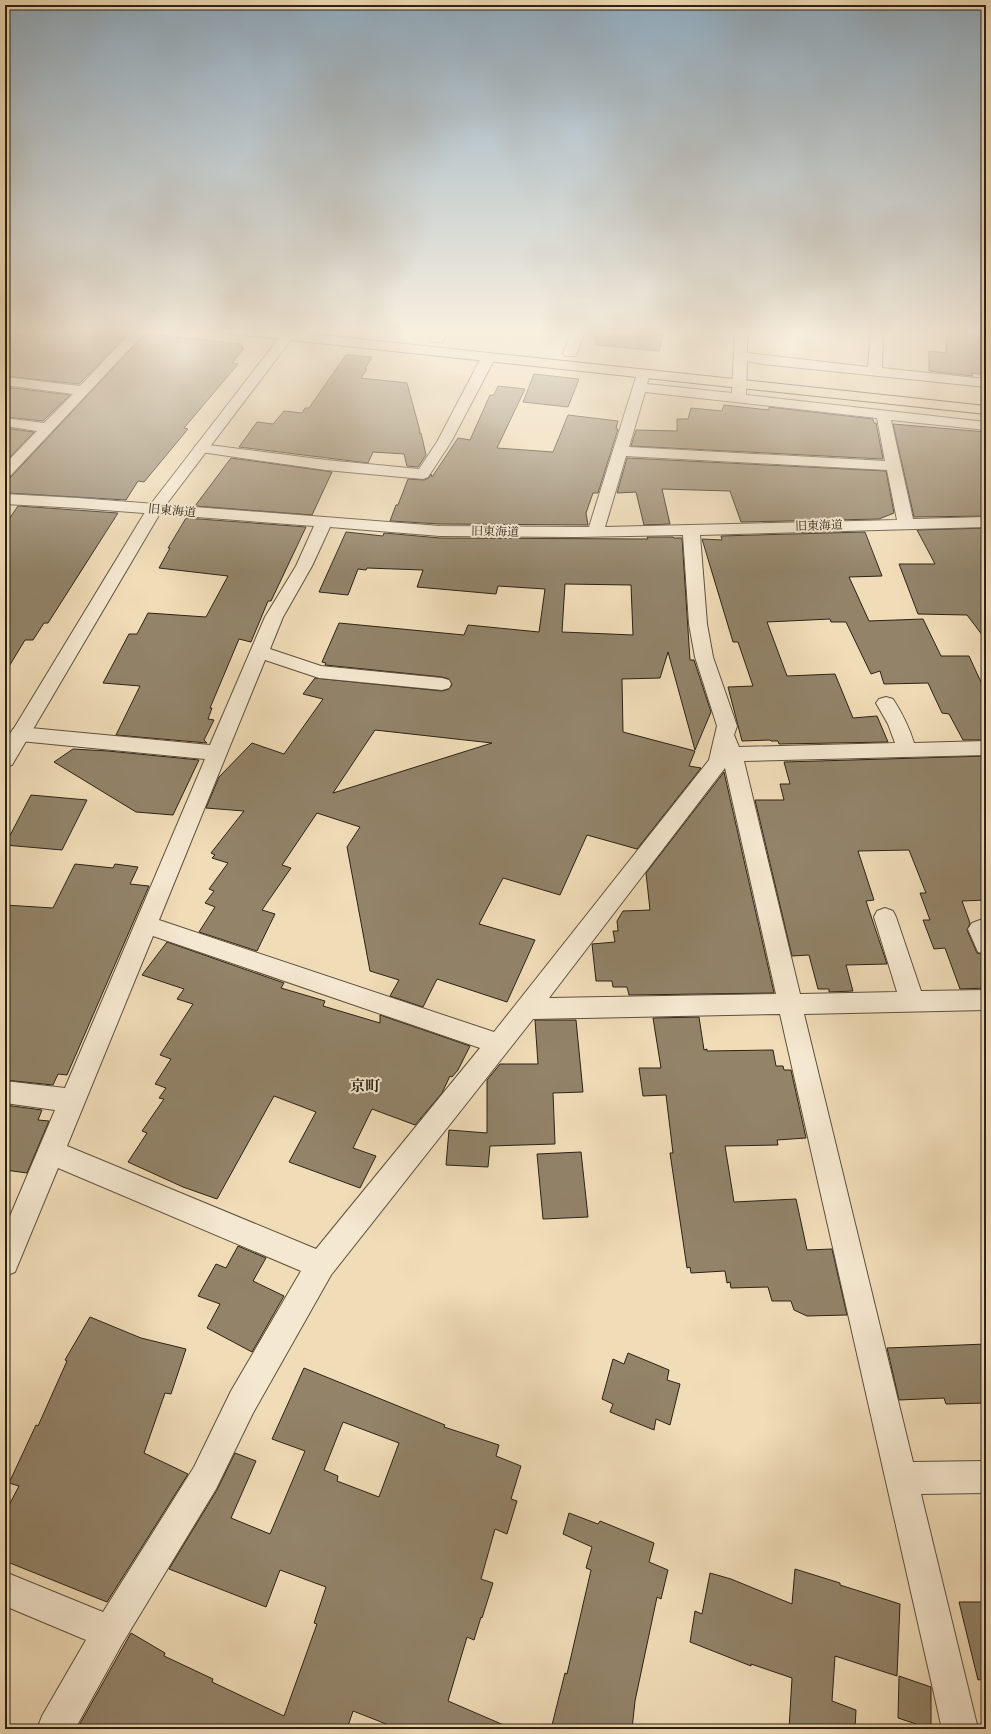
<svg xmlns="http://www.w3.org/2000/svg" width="991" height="1734" viewBox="0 0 991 1734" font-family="'IM FELL DW Pica','Noto Serif JP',serif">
<rect width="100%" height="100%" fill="#f0dcb7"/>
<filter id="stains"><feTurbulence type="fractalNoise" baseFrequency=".005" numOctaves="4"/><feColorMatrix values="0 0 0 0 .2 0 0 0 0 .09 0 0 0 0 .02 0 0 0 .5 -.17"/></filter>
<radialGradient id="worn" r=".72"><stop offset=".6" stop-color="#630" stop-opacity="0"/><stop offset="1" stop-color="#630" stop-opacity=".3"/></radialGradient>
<path fill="#928369" stroke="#2c2215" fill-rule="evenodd" d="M 5,329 L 88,329 L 128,334 L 79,384 L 5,376 Z
M 596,329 L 665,329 L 659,351 L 596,345 Z
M 946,329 L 986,329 L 986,375 L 972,373 L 973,376 L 929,371 L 929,351 L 946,353 Z
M 151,334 L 240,344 L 239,345 L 243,346 L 241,348 L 244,348 L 232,363 L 238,364 L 184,428 L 188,429 L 144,482 L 138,481 L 126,500 L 8,493 L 5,490 L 5,479 L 11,477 L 144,335 L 149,336 Z
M 346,355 L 372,357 L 365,369 L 367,369 L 361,378 L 407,383 L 420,431 L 419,433 L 421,433 L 426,455 L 418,467 L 407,466 L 404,454 L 373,452 L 368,463 L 239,447 L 257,422 L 273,424 L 284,411 L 302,413 L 305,408 L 309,408 Z
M 534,374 L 579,379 L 568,407 L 523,402 Z
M 498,386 L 525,389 L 497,448 L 553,452 L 568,415 L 618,421 L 616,429 L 618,429 L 598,493 L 593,493 L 586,513 L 588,525 L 440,524 L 390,521 L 396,505 L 398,505 L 408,479 L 424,480 L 429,478 L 431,474 L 432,477 L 458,438 L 470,440 L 490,395 L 494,395 Z
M 5,387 L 70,395 L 43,421 L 5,417 Z
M 724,405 L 769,410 L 769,407 L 873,419 L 874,423 L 876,423 L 883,459 L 631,446 L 636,430 L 677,431 L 677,419 L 688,419 L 691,408 L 722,411 Z
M 893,424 L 986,432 L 986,516 L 914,517 Z
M 5,428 L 34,432 L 5,462 Z
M 231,458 L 326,471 L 332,472 L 312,515 L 195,506 Z
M 627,458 L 886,471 L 894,513 L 879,519 L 741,522 L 730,491 L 662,489 L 670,524 L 644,525 L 636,492 L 617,493 Z
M 18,506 L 118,513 L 48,623 L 44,623 L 33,640 L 25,640 L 5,673 L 5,525 Z
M 186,518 L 306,527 L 271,601 L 268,601 L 251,642 L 239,639 L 210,708 L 212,708 L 208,719 L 214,720 L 204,740 L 207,743 L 116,735 L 140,686 L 103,683 L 129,634 L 137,634 L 148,613 L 206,617 L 228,576 L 159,568 L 170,548 L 168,548 Z
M 986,528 L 986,640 L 967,615 L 918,614 L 899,564 L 935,564 L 917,530 Z
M 346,532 L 383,536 L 384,533 L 440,538 L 648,539 L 647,537 L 673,537 L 674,538 L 682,538 L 690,660 L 694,660 L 711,712 L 695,750 L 668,652 L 660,678 L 622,679 L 623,732 L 695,751 L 689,766 L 701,768 L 637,849 L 587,835 L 560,895 L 503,878 L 479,924 L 535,940 L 507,1002 L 437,979 L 423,1007 L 390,996 L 399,980 L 370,971 L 347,847 L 360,827 L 317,813 L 282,865 L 291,868 L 262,910 L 275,914 L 257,951 L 199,932 L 215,907 L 205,903 L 214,891 L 209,889 L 228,863 L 212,858 L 215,855 L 211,853 L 244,811 L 206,808 L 219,777 L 252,743 L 284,754 L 323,699 L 303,694 L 315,678 L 442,691 L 449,689 L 452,685 L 449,679 L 442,677 L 325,665 L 326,663 L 322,662 L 339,623 L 464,635 L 468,625 L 539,632 L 545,589 L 498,586 L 496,594 L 417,587 L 423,570 L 367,568 L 366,570 L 358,569 L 348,595 L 319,592 ZM 565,584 L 631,585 L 633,635 L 562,632 ZM 375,730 L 492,743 L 333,793 Z
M 865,532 L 882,576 L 849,577 L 869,621 L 923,619 L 941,656 L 969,656 L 986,693 L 986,740 L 963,740 L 949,714 L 942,713 L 928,683 L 884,684 L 880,671 L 871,674 L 846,622 L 831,622 L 830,619 L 767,622 L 787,676 L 835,674 L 853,718 L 877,716 L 888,742 L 779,744 L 778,741 L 771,741 L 770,740 L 742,741 L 728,687 L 753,686 L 738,642 L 733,642 L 702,539 L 722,540 L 721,536 Z
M 73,749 L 108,751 L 199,760 L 173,815 L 136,812 L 54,762 Z
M 986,756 L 986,900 L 962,901 L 970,923 L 967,930 L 977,953 L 984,955 L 986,960 L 986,988 L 960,989 L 945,948 L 934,949 L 923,920 L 930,920 L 920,893 L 926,893 L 909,850 L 858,851 L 874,900 L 866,901 L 887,964 L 846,965 L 853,991 L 829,992 L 829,989 L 818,989 L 809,955 L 792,956 L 755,800 L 784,800 L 780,784 L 790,784 L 784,762 Z
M 724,772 L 774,993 L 629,995 L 627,987 L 613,987 L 612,981 L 596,981 L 592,944 L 615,942 L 613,931 L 618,931 L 617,921 L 623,911 L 650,910 L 646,873 Z
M 31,795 L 87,800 L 62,850 L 5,845 Z
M 75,864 L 113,868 L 115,864 L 138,867 L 130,884 L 149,886 L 67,1075 L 58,1074 L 53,1085 L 5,1080 L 5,905 L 53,908 Z
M 167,942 L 284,983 L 281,988 L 325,1001 L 323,1006 L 380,1023 L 380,1015 L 470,1046 L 458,1070 L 452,1077 L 450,1076 L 442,1093 L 415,1125 L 372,1109 L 353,1148 L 376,1156 L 360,1188 L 289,1162 L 316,1112 L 274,1096 L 217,1199 L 183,1187 L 128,1162 L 147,1133 L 142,1131 L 164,1099 L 159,1098 L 166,1088 L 155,1084 L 171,1059 L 160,1055 L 193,1004 L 177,999 L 184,989 L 142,975 Z
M 699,1017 L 704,1050 L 707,1049 L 707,1051 L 773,1050 L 776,1066 L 783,1066 L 784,1070 L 791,1070 L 806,1138 L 777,1140 L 778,1145 L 725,1146 L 734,1202 L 796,1199 L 807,1250 L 832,1249 L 847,1315 L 807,1316 L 794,1310 L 791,1301 L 772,1301 L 768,1287 L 731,1288 L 730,1282 L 727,1283 L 725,1271 L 691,1273 L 690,1267 L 687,1268 L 670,1153 L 673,1153 L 666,1095 L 643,1096 L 639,1068 L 661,1068 L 653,1018 Z
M 535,1020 L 576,1020 L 583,1092 L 553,1093 L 555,1144 L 490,1146 L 488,1167 L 446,1165 L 449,1130 L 487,1133 L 487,1080 L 500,1064 L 538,1064 Z
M 5,1105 L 42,1110 L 38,1120 L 49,1121 L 27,1173 L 5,1170 Z
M 581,1152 L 588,1217 L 543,1219 L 537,1154 Z
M 238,1246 L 266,1258 L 253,1281 L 284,1296 L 252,1352 L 207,1328 L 220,1304 L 198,1296 L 216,1264 L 226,1268 Z
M 90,1317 L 141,1338 L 186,1349 L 171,1394 L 165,1393 L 144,1453 L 188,1474 L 107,1602 L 5,1561 L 5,1513 L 19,1486 L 9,1483 L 36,1425 L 38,1426 L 67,1361 L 65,1360 Z
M 986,1344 L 986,1403 L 946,1404 L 944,1398 L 899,1400 L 887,1348 Z
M 628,1353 L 669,1370 L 667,1380 L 680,1384 L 670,1425 L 656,1419 L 654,1430 L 610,1412 L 613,1404 L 602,1399 L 613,1359 L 624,1364 Z
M 304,1368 L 445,1425 L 444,1427 L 499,1445 L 496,1456 L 521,1466 L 511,1499 L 517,1501 L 507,1534 L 495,1529 L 481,1579 L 493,1583 L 482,1618 L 481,1617 L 474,1640 L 467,1637 L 448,1701 L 513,1729 L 399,1729 L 353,1711 L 347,1729 L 77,1729 L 131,1633 L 165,1653 L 164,1656 L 213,1679 L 212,1682 L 284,1716 L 317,1624 L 314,1623 L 326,1587 L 280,1570 L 266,1607 L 169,1569 L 217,1490 L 235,1453 L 256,1461 L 231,1518 L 270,1534 L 305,1451 L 272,1439 ZM 343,1422 L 399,1443 L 379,1497 L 337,1481 L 338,1476 L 324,1470 Z
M 569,1513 L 598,1524 L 600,1521 L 654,1543 L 649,1562 L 668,1570 L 661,1599 L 657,1597 L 635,1701 L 632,1729 L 551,1729 L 565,1673 L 567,1674 L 591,1570 L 586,1568 L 592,1547 L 563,1534 Z
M 795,1569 L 840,1583 L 840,1585 L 900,1604 L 897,1676 L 835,1656 L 832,1701 L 856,1710 L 855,1729 L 789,1729 L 792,1678 L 751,1664 L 751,1666 L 690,1642 L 695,1611 L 702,1614 L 710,1573 L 731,1579 L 792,1604 Z
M 959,1602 L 986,1602 L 986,1679 L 978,1680 Z
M 899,1676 L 931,1687 L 931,1729 L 898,1718 Z"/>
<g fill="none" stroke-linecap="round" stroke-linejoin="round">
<g stroke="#5d503e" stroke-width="2">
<path id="minor" d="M 134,329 L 148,329 L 10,476 L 5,478 L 5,464 L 37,431 L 5,426 L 5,418 L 44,423 L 73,394 L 5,385 L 5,377 L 80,386 Z
M 436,329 L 449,329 L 442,342 L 432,342 L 430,339 Z
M 573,329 L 586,329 L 577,353 L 575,356 L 565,356 L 563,353 Z
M 735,329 L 747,329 L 747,353 L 868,367 L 871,329 L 883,329 L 882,368 L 986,379 L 986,387 L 762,364 L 747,361 L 746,395 L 986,422 L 986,430 L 891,420 L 913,519 L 986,517 L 986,527 L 700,535 L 707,624 L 713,657 L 737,726 L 734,735 L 739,747 L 895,743 L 888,724 L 876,703 L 879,699 L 886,697 L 893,699 C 902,713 909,727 914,743 L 986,741 L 986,755 L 744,761 L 800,994 L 897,992 L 874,917 L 877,911 L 885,908 L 893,911 L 896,917 L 921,991 L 986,990 L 986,1010 L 804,1014 L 913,1462 L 986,1461 L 986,1493 L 921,1494 L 978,1729 L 942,1729 L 780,1014 L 533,1019 L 331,1275 L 253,1413 L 216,1489 L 122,1644 L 75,1729 L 37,1729 L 42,1716 L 86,1640 L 5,1606 L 5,1572 L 103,1612 L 194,1467 L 231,1391 L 301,1271 L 58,1168 L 15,1272 L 5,1276 L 5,1228 L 55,1110 L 5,1103 L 5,1081 L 65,1088 L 205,759 L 20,741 L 13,739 L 10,734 L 13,729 L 20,727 L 210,745 L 265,617 L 296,566 L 314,526 L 78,508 L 5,504 L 5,494 L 78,498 L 440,526 L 589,527 L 638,371 L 648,371 L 650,374 L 647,384 L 732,393 ZM 645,392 L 877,418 L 885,461 L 629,447 ZM 626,456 L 887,470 L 897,520 L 605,527 ZM 330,527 L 440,536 L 576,537 L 683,535 L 689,624 L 695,657 L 717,726 L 709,760 L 494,1032 L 159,920 L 265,660 L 319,678 L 442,690 L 449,688 L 451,684 L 449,680 L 442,678 L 321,666 L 270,649 L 283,617 L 312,566 ZM 725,768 L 776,994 L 549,998 ZM 153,936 L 480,1048 L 316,1249 L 67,1146 Z
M 488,354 L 493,355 L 495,358 L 451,442 L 428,477 L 423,479 L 326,470 L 201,452 L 196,451 L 194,448 L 196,445 L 201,444 L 326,460 L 419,469 L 437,442 L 481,358 L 483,355 Z
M 980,920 L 986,922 L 986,954 L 978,952 L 968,929 L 972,923 Z"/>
</g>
<g stroke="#5d503e" stroke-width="2">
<path id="tertiary" d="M 286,329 L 299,329 L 162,510 L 12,765 L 5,767 L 5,743 L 147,509 Z"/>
</g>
<g stroke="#2c2215" stroke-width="2">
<path id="trunk" d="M 218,329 L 265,329 L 986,406 L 986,414 L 224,333 L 219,332 Z"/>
</g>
<use href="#minor" fill="#f5e8d0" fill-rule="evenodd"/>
<use href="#tertiary" fill="#f5e8d0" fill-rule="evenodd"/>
<use href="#trunk" fill="#f0dcb7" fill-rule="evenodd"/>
</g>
<linearGradient id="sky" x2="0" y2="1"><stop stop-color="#90abbe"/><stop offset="0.58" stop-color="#f8efdf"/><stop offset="1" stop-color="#f8efdf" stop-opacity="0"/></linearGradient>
<rect width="991" height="572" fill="url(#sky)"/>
<g text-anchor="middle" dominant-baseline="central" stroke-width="4" stroke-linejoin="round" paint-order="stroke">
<g font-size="12" fill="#2c2215" stroke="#f5e8d0">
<text transform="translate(172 511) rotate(5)">旧東海道</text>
<text transform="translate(819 526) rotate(-2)">旧東海道</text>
<text transform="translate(495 532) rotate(1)">旧東海道</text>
</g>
<g font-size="15" font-weight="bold" fill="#2c2215" stroke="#f5e8d0">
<text x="365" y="1086">京町</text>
</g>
</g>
<rect width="991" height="1734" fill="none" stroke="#f0dcb7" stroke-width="20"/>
<rect x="6" y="6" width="979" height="1722" fill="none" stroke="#2c2215" stroke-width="2"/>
<rect x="10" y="10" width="971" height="1714" fill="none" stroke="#2c2215"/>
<rect width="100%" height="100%" filter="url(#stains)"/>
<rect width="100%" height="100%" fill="url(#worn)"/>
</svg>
